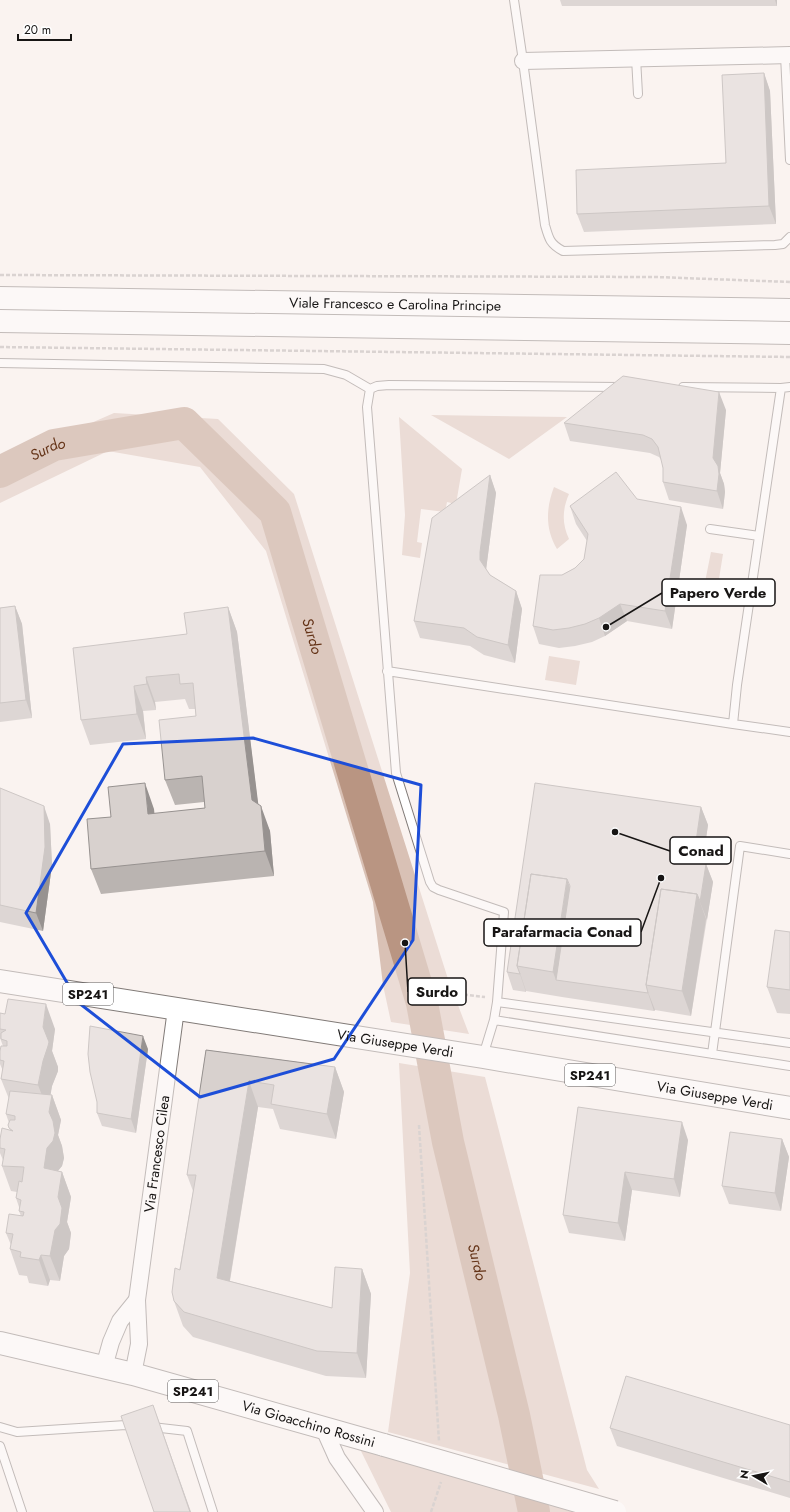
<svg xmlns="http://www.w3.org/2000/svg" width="790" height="1512" viewBox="0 0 790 1512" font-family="Jost,sans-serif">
<rect width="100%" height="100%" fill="#faf3f0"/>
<path fill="#d9c1b5" d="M 114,413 L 218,419 L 294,494 L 448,979 L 469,1034 L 391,1022 L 383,985 L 373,902 L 266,551 L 200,467 L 108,451 L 0,503 L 0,463 Z
M 431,415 L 567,417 L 509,459 Z
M 399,417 L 462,469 L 456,504 L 447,502 L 445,512 L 421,509 L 417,542 L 422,543 L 420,558 L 402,555 L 405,515 Z
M 554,487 L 569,494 C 562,510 562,524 569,539 L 557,549 C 545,529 546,508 554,487 Z
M 711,552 L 723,554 L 718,585 L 705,582 Z
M 549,656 L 580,661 L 576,685 L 545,680 Z
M 399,1063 L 485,1077 L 587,1470 L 599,1489 L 388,1432 L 410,1273 Z
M 358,1445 L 573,1512 L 391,1512 Z"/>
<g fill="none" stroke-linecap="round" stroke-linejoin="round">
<path stroke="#b99582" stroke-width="32" id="s1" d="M 0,472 L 54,445 L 184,423 L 275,512 L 422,1003 L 448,1142 L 514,1415 L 534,1512"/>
<g stroke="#807a77" stroke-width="10">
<path id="lane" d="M 514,0 L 523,61 L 545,225 C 549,239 550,244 563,251 L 775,245 L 783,244 L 790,237
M 785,55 L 790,160
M 636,58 L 638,94
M 0,363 L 324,369 L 346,375 L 370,389
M 620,387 L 389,385 L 377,386 L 370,389 L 367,407 L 396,773 L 430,882 L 433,887 L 439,890 L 504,912 L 497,1002 L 790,1043
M 683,387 L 781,388 L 790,387
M 710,529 L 759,536
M 387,671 L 733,724 L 737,685 L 781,388
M 733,724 L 790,732
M 494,1020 L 790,1066
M 712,1054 L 740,846 L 790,854
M 483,1056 L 494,1020 L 497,1002
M 0,1427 L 17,1432 L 126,1425 L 134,1426
M 152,1427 L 187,1431 L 213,1512
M 0,1446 L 22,1512"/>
</g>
<g stroke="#807a77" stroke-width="18">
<g id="street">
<path d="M 523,61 L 790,55"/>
<path d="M 104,1367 L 111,1342 L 120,1321 L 137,1300"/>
<path id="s2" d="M 133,1374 L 139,1344 L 137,1300 L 176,1009"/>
<path d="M 324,1429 L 337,1458 L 375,1512"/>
</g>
</g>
<g stroke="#807a77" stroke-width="24">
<g id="secondary">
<path id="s3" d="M 0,298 L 790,310"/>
<path d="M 0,321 L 790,333"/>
</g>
</g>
<g stroke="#807a77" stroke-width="24">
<g id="primary">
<path id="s4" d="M 0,981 L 483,1057 L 790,1108"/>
<path id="s5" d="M 0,1343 L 133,1374 L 384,1445"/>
</g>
</g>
<path stroke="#b3adab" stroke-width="2.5" stroke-dasharray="4 2" stroke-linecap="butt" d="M 0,275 L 656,277 L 790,282
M 0,347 L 790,357
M 458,994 L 485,997
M 419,1125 L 439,1441
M 431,1512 L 441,1482"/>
<use href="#lane" stroke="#fff" stroke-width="8"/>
<use href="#street" stroke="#fff" stroke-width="16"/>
<use href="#secondary" stroke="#fff" stroke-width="22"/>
<use href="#primary" stroke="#fff" stroke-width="22"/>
<g stroke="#807a77" stroke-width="24" stroke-linecap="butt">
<path id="primary-bridge" d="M 384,1445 L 615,1512"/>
</g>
<use href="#primary-bridge" stroke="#fff" stroke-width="22"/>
</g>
<path fill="#bab4b1" d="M 560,0 L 777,0 L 777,6 L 562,6 Z
M 764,73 L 770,91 L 776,224 L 584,232 L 577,214 L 726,163 Z
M 726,410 L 720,473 L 724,484 L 725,492 L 723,509 L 669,500 L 663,482 L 663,468 L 662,461 L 659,457 L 650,453 L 570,441 L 564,423 Z
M 490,475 L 496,493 L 486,570 L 490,575 L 516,591 L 522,609 L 515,663 L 484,655 L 470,646 L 420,638 L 414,621 Z
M 637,499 L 687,525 L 672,629 L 627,621 L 605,636 L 592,642 L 575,646 L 559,648 L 539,644 L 533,626 L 562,575 L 575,568 L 584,559 L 587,541 L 576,524 L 570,506 Z
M 15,606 L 22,624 L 32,718 L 0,722 L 0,608 Z
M 228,607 L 237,632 L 258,805 L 270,831 L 274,876 L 101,894 L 91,869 L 111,817 L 154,809 L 154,814 L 205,808 L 204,802 L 175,805 L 165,780 L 196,716 L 195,709 L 189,709 L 185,699 L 155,702 L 156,710 L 143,711 L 146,739 L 90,745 L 81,720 L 187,634 Z
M 0,788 L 50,824 L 52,865 L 43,931 L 0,922 Z
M 701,807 L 708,825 L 702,863 L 706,864 L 713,882 L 691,1016 L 655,1010 L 654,1011 L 562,997 L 526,991 L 526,992 L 513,990 L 507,972 Z
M 790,932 L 790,1014 L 777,1013 L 767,987 Z
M 0,1013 L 55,1029 L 52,1051 L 58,1067 L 58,1071 L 52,1086 L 50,1095 L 52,1095 L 61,1120 L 58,1135 L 62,1146 L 64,1158 L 62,1166 L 58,1171 L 62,1172 L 71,1197 L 67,1222 L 71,1233 L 69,1249 L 64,1256 L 60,1281 L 50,1280 L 48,1286 L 29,1283 L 27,1276 L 19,1275 L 10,1249 L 11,1245 L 6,1233 L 21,1216 L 19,1211 L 19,1207 L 16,1198 L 17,1192 L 11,1191 L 2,1166 L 3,1160 L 0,1153 L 0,1139 L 10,1130 L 8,1125 L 9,1123 L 6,1114 L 9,1099 L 1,1079 L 3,1071 L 0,1064 L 0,1051 L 3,1046 L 0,1038 Z
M 148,1049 L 136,1133 L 102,1126 L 97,1113 L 97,1102 Z
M 206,1050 L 335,1067 L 344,1092 L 336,1139 L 280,1129 L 273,1109 L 258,1107 L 230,1281 L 332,1308 L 362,1269 L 371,1294 L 366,1378 L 326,1376 L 193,1337 L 183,1326 L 174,1301 L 193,1191 L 187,1175 Z
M 578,1107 L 688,1140 L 680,1197 L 632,1190 L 625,1241 L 569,1233 L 563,1215 Z
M 782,1139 L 789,1157 L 781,1211 L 729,1204 L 722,1186 Z
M 790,1425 L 790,1498 L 617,1446 L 610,1428 Z"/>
<path fill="#979290" d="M 775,0 L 777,0 L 777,6 Z
M 764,73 L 770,91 L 776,224 L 769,206 Z
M 719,392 L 726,410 L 720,473 L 724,484 L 725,492 L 723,509 L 717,491 L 713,458 Z
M 490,475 L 496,493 L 486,570 L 480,560 L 480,552 Z
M 681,507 L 687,525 L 672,629 L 665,611 Z
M 516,591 L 522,609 L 515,663 L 508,645 Z
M 620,604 L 627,621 L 605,636 L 599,618 Z
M 15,606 L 22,624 L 32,718 L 26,700 Z
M 228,607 L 237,632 L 261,826 L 252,800 Z
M 146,677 L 155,702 L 156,710 L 147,684 Z
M 134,686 L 143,711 L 146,739 L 137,714 Z
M 145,783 L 154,809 L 157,839 L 148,814 Z
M 44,806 L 50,824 L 52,865 L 43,931 L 36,913 Z
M 261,806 L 270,831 L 274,876 L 265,851 Z
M 701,807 L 708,825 L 700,880 L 693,862 Z
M 706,864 L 713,882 L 707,920 L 700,902 Z
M 567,879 L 576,904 L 556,980 L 553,972 Z
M 697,894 L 706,919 L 691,1016 L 682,991 Z
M 520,973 L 526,991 L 526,992 L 520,974 Z
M 648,992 L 655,1010 L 654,1011 L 648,993 Z
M 46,1004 L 55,1029 L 52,1051 L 58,1067 L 58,1071 L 52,1086 L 48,1111 L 38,1085 L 43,1061 L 43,1027 Z
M 143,1036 L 148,1049 L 136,1133 L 131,1119 Z
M 335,1067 L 344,1092 L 336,1139 L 327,1114 Z
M 249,1081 L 258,1107 L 226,1303 L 217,1278 Z
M 52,1095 L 61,1120 L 58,1135 L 62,1146 L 64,1158 L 62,1166 L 56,1173 L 44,1168 L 49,1112 Z
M 682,1122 L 688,1140 L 680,1197 L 674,1179 Z
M 782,1139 L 789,1157 L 781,1211 L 775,1193 Z
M 62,1172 L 71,1197 L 67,1222 L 71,1233 L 69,1249 L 64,1256 L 60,1281 L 50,1256 L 55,1230 L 58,1197 Z
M 625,1172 L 632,1190 L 625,1241 L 618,1223 Z
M 41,1255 L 50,1280 L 48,1286 L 39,1260 Z
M 362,1269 L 371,1294 L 366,1378 L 357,1353 Z
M 153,1405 L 162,1430 L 191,1512 L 190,1512 Z"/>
<path fill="#d8d1ce" stroke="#979290" d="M 764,73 L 769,206 L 577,214 L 576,170 L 726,163 L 722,75 Z
M 623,376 L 719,392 L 713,458 L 718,466 L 719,474 L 717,491 L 663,482 L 663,468 L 658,447 L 652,439 L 643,435 L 564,423 Z
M 616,472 L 637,499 L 681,507 L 665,611 L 620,604 L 599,618 L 585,624 L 569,628 L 553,630 L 533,626 L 540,575 L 562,575 L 575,568 L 584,559 L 588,534 L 570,506 Z
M 490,475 L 480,552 L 480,560 L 490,575 L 516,591 L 508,645 L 477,637 L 464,628 L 414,621 L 432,518 Z
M 15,606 L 26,700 L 0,703 L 0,608 Z
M 228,607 L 252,800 L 261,806 L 265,851 L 91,869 L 87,819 L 111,817 L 108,787 L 145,783 L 148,814 L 205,808 L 202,776 L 165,780 L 159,720 L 196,716 L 193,683 L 180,684 L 179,674 L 146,677 L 147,684 L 134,686 L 137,714 L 81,720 L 73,648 L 187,634 L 184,613 Z
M 535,783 L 701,807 L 693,862 L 706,864 L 700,902 L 700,901 L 697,894 L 661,889 L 646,985 L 648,993 L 556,980 L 570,886 L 567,879 L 531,874 L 517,966 L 520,974 L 507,972 Z
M 0,788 L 44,806 L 45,847 L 36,913 L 0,905 Z
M 531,874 L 567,879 L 553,972 L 517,966 Z
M 661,889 L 697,894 L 682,991 L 646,985 Z
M 775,930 L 790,932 L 790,990 L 767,987 Z
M 8,999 L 46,1004 L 43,1027 L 49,1042 L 48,1046 L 43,1061 L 38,1085 L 1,1079 L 4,1061 L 0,1060 L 0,1051 L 1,1046 L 7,1046 L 7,1041 L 1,1039 L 1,1033 L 6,1030 L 0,1029 L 0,1013 L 5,1014 Z
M 90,1026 L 143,1036 L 131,1119 L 97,1113 L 97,1102 L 90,1072 L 88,1054 Z
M 206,1050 L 335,1067 L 327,1114 L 271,1104 L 274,1085 L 249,1081 L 217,1278 L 332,1308 L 335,1267 L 362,1269 L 357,1353 L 317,1351 L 184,1312 L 174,1301 L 172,1292 L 175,1268 L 180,1270 L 196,1175 L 187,1175 Z
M 10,1091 L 52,1095 L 49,1112 L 53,1121 L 55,1133 L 53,1141 L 47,1148 L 44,1168 L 62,1172 L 58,1197 L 62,1208 L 60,1224 L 55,1230 L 50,1256 L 41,1255 L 39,1260 L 20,1257 L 21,1252 L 10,1249 L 13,1234 L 6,1233 L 9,1214 L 23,1216 L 24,1212 L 19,1211 L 21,1200 L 16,1198 L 19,1181 L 22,1182 L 24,1167 L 2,1166 L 5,1149 L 0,1148 L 0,1139 L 2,1128 L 13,1131 L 9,1128 L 8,1125 L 10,1120 L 15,1120 L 15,1116 L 6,1114 Z
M 578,1107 L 682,1122 L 674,1179 L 625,1172 L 618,1223 L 563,1215 Z
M 730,1132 L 782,1139 L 775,1193 L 722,1186 Z
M 626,1376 L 790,1425 L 790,1482 L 610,1428 Z
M 153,1405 L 190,1512 L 154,1512 L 121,1416 Z"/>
<path d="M0 0H790V1512H0ZM 253,738 L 421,785 L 413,940 L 334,1059 L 200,1097 L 79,1003 L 26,913 L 123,744 Z" fill="#faf3f0" fill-opacity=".55" fill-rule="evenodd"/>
<path fill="none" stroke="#1d4ed8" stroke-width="3" stroke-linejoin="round" d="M 253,738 L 421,785 L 413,940 L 334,1059 L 200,1097 L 79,1003 L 26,913 L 123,744 Z"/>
<g text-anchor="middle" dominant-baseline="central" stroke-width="3" stroke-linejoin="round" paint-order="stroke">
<g fill="#fff" stroke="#5d5b5a" stroke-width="1">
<rect x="63" y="983" width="50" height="22" rx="3"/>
<rect x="565" y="1064" width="50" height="22" rx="3"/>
<rect x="168" y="1380" width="50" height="22" rx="3"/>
</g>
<g font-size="13" font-weight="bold" fill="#171514">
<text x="88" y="994">SP241</text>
<text x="590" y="1075">SP241</text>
<text x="193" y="1391">SP241</text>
</g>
<g font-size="14" fill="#171514" stroke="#fff">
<text stroke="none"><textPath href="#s3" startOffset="395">Viale Francesco e Carolina Principe</textPath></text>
<text stroke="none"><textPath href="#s4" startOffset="400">Via Giuseppe Verdi</textPath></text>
<text stroke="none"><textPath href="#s4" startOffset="724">Via Giuseppe Verdi</textPath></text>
<text stroke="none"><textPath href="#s2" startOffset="222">Via Francesco Cilea</textPath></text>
<text stroke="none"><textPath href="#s5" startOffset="319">Via Gioacchino Rossini</textPath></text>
</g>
<g font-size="15" font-style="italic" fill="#643317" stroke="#fff">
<text stroke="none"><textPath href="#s1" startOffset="53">Surdo</textPath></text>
<text stroke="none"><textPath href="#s1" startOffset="449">Surdo</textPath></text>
<text stroke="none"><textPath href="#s1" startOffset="1097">Surdo</textPath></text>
</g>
</g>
<path fill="none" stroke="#171514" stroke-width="1.5" d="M606 627L662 593M615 832L670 851M661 878L641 932M405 943L408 992"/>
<g fill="#171514" stroke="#fff" stroke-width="1.5">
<circle cx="606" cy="627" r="4"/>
<circle cx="615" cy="832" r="4"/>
<circle cx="661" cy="878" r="4"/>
<circle cx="405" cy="943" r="4"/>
</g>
<g fill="#fff" stroke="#171514" stroke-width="1.5">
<rect x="662" y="579" width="113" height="27" rx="4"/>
<rect x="670" y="837" width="61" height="27" rx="4"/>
<rect x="484" y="919" width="157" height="27" rx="4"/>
<rect x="408" y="978" width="58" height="27" rx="4"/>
</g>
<g font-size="15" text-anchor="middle" font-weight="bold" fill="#171514">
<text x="718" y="598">Papero Verde</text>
<text x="701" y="856">Conad</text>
<text x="562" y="937">Parafarmacia Conad</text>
<text x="437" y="997">Surdo</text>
</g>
<g transform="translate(754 1476) rotate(279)" stroke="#ffffff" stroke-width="3" paint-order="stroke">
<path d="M0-3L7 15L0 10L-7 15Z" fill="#171514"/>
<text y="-6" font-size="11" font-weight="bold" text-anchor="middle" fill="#171514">N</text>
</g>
<path d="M18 34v6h53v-6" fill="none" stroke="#171514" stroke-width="2"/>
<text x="24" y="34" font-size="12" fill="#171514" stroke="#ffffff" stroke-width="3" paint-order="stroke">20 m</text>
</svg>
